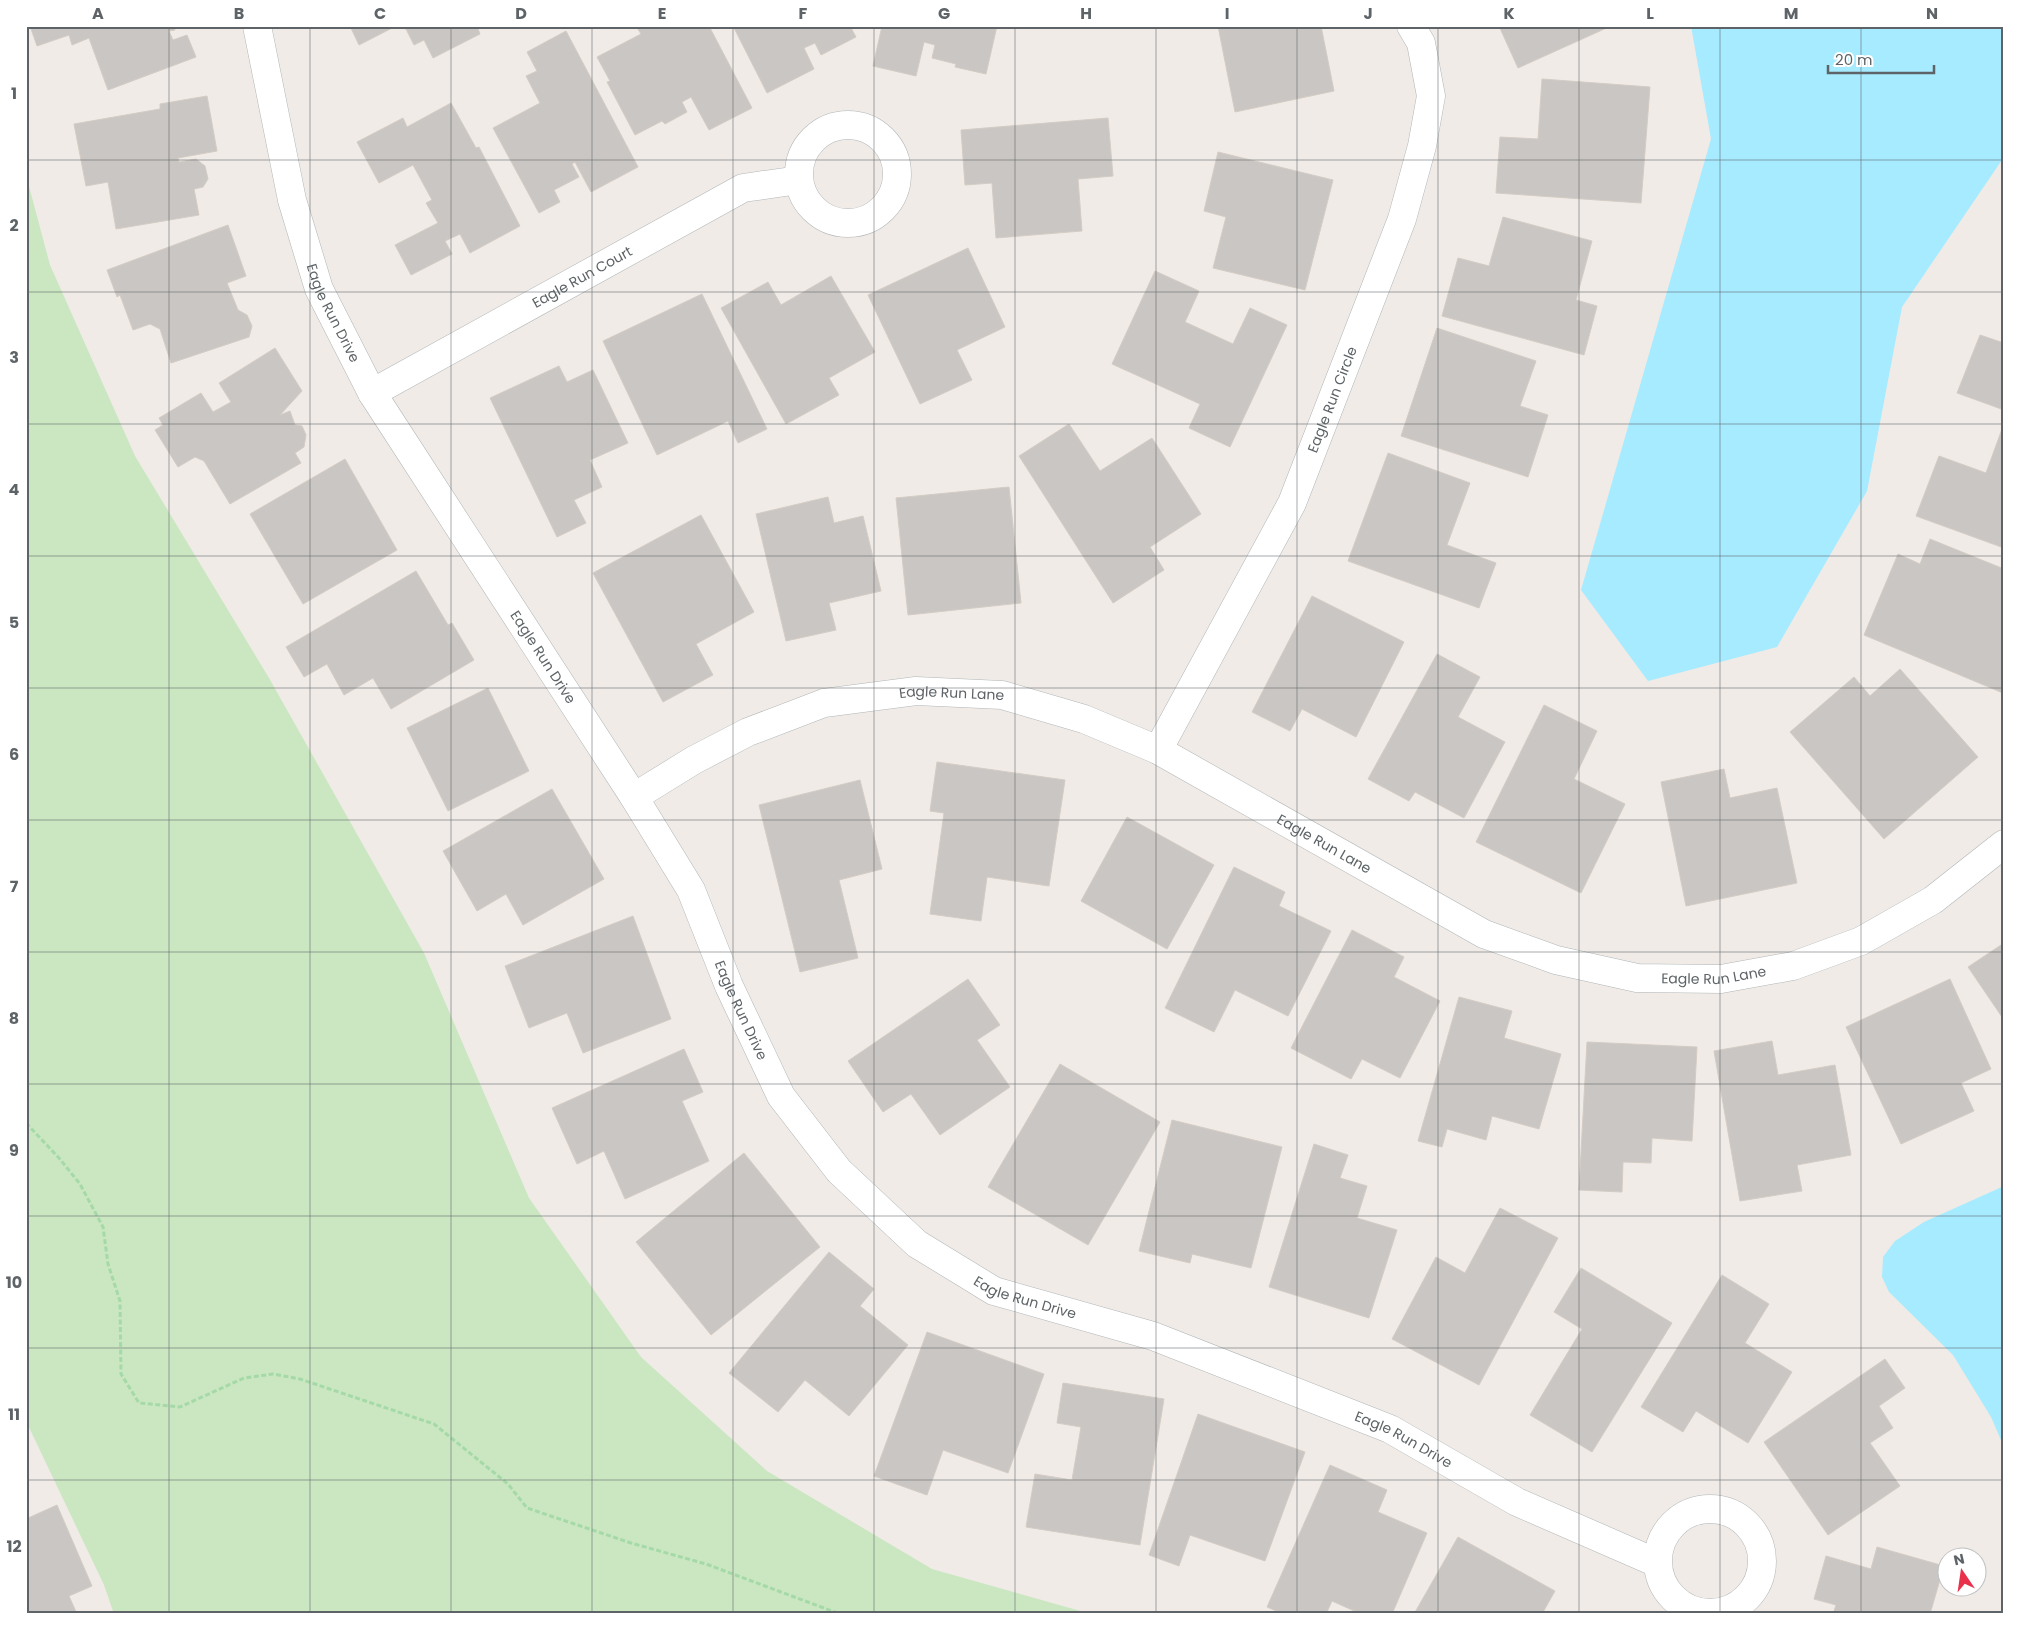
<svg xmlns="http://www.w3.org/2000/svg" width="2030" height="1640" viewBox="0 0 2030 1640" font-family="Poppins,sans-serif">
<rect width="100%" height="100%" fill="#f0ebe6"/>
<path fill="#cae7c2" d="M 26,175 L 50,265 L 135,456 L 269,678 L 424,953 L 529,1198 L 641,1357 L 767,1471 L 932,1569 L 1091,1614 L 114,1614 L 104,1585 L 26,1421 Z"/>
<path fill="#a6ebff" d="M 1691,26 L 2004,26 L 2004,157 L 1902,307 L 1867,491 L 1777,647 L 1648,681 L 1581,590 L 1711,139 Z
M 2004,1186 L 2004,1447 L 1991,1417 L 1953,1355 L 1889,1292 L 1882,1277 L 1883,1257 L 1895,1241 L 1924,1222 Z"/>
<path fill="#cac6c3" stroke="#d4ccc4" d="M 30,26 L 174,26 L 175,30 L 169,31 L 173,40 L 187,35 L 196,57 L 108,90 L 89,38 L 72,45 L 69,35 L 37,46 Z
M 350,26 L 396,26 L 359,45 Z
M 397,26 L 477,26 L 480,34 L 433,58 L 424,40 L 414,45 L 406,29 Z
M 636,26 L 709,26 L 752,108 L 709,130 L 691,97 L 682,102 L 687,112 L 665,124 L 662,121 L 635,135 L 607,82 L 610,81 L 597,57 L 641,34 Z
M 733,26 L 850,26 L 856,37 L 821,55 L 815,43 L 804,48 L 814,69 L 767,93 Z
M 882,26 L 997,26 L 986,74 L 955,67 L 956,64 L 932,58 L 935,45 L 924,42 L 916,76 L 873,66 Z
M 1218,26 L 1321,26 L 1334,91 L 1235,112 Z
M 1499,26 L 1611,26 L 1518,68 Z
M 566,31 L 638,167 L 591,192 L 575,162 L 572,164 L 579,177 L 554,190 L 560,202 L 539,213 L 493,128 L 540,103 L 526,76 L 537,71 L 527,52 Z
M 1542,79 L 1650,87 L 1641,203 L 1496,193 L 1500,137 L 1538,139 Z
M 207,96 L 217,151 L 178,158 L 179,162 L 196,159 L 205,166 L 208,179 L 203,187 L 194,189 L 199,215 L 116,229 L 108,182 L 86,186 L 74,124 L 160,109 L 160,104 Z
M 451,103 L 476,148 L 479,147 L 520,226 L 470,253 L 460,234 L 445,241 L 452,254 L 411,275 L 395,245 L 438,223 L 426,203 L 432,200 L 413,165 L 379,183 L 357,142 L 403,118 L 407,127 Z
M 1108,118 L 1113,176 L 1078,179 L 1082,231 L 996,238 L 992,183 L 965,185 L 961,130 Z
M 1218,152 L 1333,180 L 1305,290 L 1213,268 L 1226,217 L 1204,211 Z
M 1503,217 L 1592,241 L 1576,300 L 1597,306 L 1584,355 L 1442,316 L 1458,258 L 1489,266 Z
M 228,225 L 246,276 L 227,283 L 238,310 L 247,315 L 252,326 L 249,337 L 171,363 L 160,329 L 150,324 L 133,330 L 120,295 L 117,297 L 107,270 Z
M 968,248 L 1005,327 L 957,350 L 972,380 L 920,404 L 868,295 Z
M 1155,271 L 1199,291 L 1185,322 L 1233,344 L 1250,308 L 1287,325 L 1230,447 L 1189,428 L 1200,404 L 1112,364 Z
M 831,276 L 875,352 L 829,378 L 839,395 L 786,424 L 721,308 L 768,282 L 781,305 Z
M 702,294 L 767,429 L 738,443 L 728,421 L 657,455 L 603,341 Z
M 1437,328 L 1536,361 L 1520,406 L 1548,415 L 1528,477 L 1401,436 Z
M 1980,335 L 2004,343 L 2004,410 L 1957,393 Z
M 275,348 L 302,391 L 280,415 L 290,411 L 295,425 L 302,426 L 306,435 L 304,447 L 295,453 L 301,463 L 230,504 L 204,461 L 195,457 L 178,467 L 155,430 L 163,425 L 159,418 L 201,393 L 213,412 L 231,402 L 219,383 Z
M 559,366 L 567,382 L 593,370 L 628,443 L 590,460 L 602,487 L 574,500 L 586,523 L 557,537 L 490,398 Z
M 1069,424 L 1100,471 L 1152,438 L 1201,514 L 1150,547 L 1164,570 L 1113,603 L 1019,456 Z
M 2002,429 L 2004,430 L 2004,548 L 1916,516 L 1939,456 L 1986,473 Z
M 1388,453 L 1470,483 L 1447,545 L 1496,563 L 1479,608 L 1348,561 Z
M 345,459 L 397,550 L 303,604 L 250,514 Z
M 1009,487 L 1021,603 L 908,615 L 896,498 Z
M 828,497 L 834,523 L 863,516 L 881,591 L 829,603 L 836,630 L 786,641 L 756,514 Z
M 701,515 L 754,612 L 696,644 L 713,675 L 663,702 L 593,573 Z
M 1930,539 L 2004,569 L 2003,693 L 1864,635 L 1898,554 L 1920,564 Z
M 416,571 L 448,625 L 452,623 L 474,660 L 391,709 L 373,678 L 344,695 L 327,664 L 304,677 L 286,647 Z
M 1312,596 L 1404,642 L 1356,737 L 1302,709 L 1290,731 L 1252,712 Z
M 1437,654 L 1480,677 L 1458,717 L 1505,742 L 1464,818 L 1415,792 L 1409,801 L 1368,779 Z
M 1900,669 L 1978,757 L 1884,839 L 1790,732 L 1854,677 L 1870,696 Z
M 488,688 L 529,771 L 448,811 L 407,728 Z
M 1544,705 L 1597,731 L 1574,779 L 1625,804 L 1581,893 L 1476,842 Z
M 937,762 L 1065,780 L 1049,886 L 987,877 L 981,921 L 930,914 L 944,813 L 930,811 Z
M 1724,769 L 1730,798 L 1777,788 L 1797,883 L 1686,906 L 1661,782 Z
M 860,780 L 882,869 L 839,880 L 858,958 L 800,972 L 759,805 Z
M 552,789 L 604,879 L 523,925 L 506,894 L 477,911 L 443,851 Z
M 1127,817 L 1214,865 L 1167,949 L 1081,901 Z
M 1234,867 L 1285,892 L 1279,906 L 1331,931 L 1288,1016 L 1235,990 L 1214,1032 L 1165,1008 Z
M 633,916 L 671,1019 L 583,1053 L 567,1013 L 529,1028 L 505,966 Z
M 1352,930 L 1404,957 L 1394,977 L 1440,1001 L 1400,1078 L 1362,1059 L 1351,1079 L 1291,1048 Z
M 2004,943 L 2004,1020 L 1968,967 Z
M 968,979 L 1000,1025 L 977,1040 L 1010,1087 L 940,1135 L 911,1094 L 883,1112 L 848,1061 Z
M 1950,979 L 1991,1069 L 1961,1083 L 1974,1111 L 1901,1144 L 1846,1027 Z
M 1459,997 L 1512,1011 L 1504,1038 L 1561,1054 L 1539,1129 L 1492,1116 L 1486,1140 L 1447,1129 L 1442,1147 L 1418,1141 Z
M 1772,1041 L 1778,1075 L 1835,1065 L 1851,1155 L 1797,1165 L 1802,1191 L 1740,1201 L 1714,1051 Z
M 1587,1042 L 1697,1047 L 1692,1141 L 1652,1138 L 1651,1163 L 1623,1162 L 1622,1192 L 1579,1190 Z
M 684,1049 L 703,1092 L 682,1101 L 709,1161 L 625,1199 L 604,1151 L 577,1164 L 552,1108 Z
M 1060,1064 L 1160,1122 L 1088,1245 L 988,1187 Z
M 1172,1120 L 1282,1147 L 1251,1268 L 1192,1254 L 1190,1263 L 1139,1251 Z
M 1314,1144 L 1348,1155 L 1340,1178 L 1367,1186 L 1357,1218 L 1397,1230 L 1369,1318 L 1269,1287 Z
M 744,1153 L 820,1247 L 711,1335 L 636,1242 Z
M 1500,1208 L 1558,1238 L 1479,1385 L 1392,1339 L 1436,1257 L 1465,1273 Z
M 829,1252 L 874,1289 L 860,1306 L 908,1345 L 849,1416 L 805,1380 L 778,1412 L 729,1373 Z
M 1581,1268 L 1672,1323 L 1592,1452 L 1530,1415 L 1582,1329 L 1554,1312 Z
M 1722,1275 L 1769,1304 L 1745,1343 L 1792,1372 L 1748,1443 L 1696,1411 L 1683,1432 L 1641,1407 Z
M 927,1332 L 1044,1374 L 1008,1473 L 943,1450 L 927,1495 L 874,1476 Z
M 1885,1359 L 1905,1388 L 1879,1406 L 1893,1428 L 1870,1443 L 1900,1486 L 1828,1535 L 1764,1442 Z
M 1063,1383 L 1164,1399 L 1140,1545 L 1026,1527 L 1035,1474 L 1072,1480 L 1081,1427 L 1057,1423 Z
M 1198,1414 L 1305,1452 L 1265,1561 L 1190,1535 L 1179,1566 L 1149,1555 Z
M 1330,1465 L 1387,1490 L 1378,1512 L 1427,1533 L 1392,1614 L 1361,1614 L 1332,1601 L 1326,1614 L 1283,1614 L 1267,1607 Z
M 57,1505 L 92,1586 L 69,1596 L 77,1614 L 26,1614 L 26,1519 Z
M 1458,1537 L 1555,1591 L 1542,1614 L 1414,1614 Z
M 1877,1547 L 1944,1566 L 1930,1614 L 1833,1614 L 1836,1605 L 1814,1599 L 1826,1556 L 1871,1569 Z"/>
<g fill="none" stroke-linecap="round" stroke-linejoin="round">
<g stroke="#b1b5b8" stroke-width="29">
<g id="minor">
<path id="s1" d="M 257,26 L 292,200 L 319,289 L 372,393 L 634,797 L 691,890 L 729,986 L 781,1096 L 839,1171 L 917,1244 L 994,1291 L 1153,1336 L 1390,1429 L 1517,1502 L 1657,1563"/>
<circle cx="848" cy="174" r="49"/>
<path id="s2" d="M 372,393 L 743,188 L 799,180"/>
<path id="s3" d="M 1158,750 L 1292,503 L 1402,219 L 1422,146 L 1431,96 L 1421,43 L 1411,26"/>
<path id="s4" d="M 634,797 L 694,760 L 748,732 L 824,703 L 916,691 L 1002,695 L 1084,719 L 1158,750 L 1484,934 L 1556,960 L 1637,978 L 1721,979 L 1793,966 L 1861,941 L 1933,900 L 2004,844"/>
<circle cx="1710" cy="1561" r="52"/>
</g>
</g>
<path stroke="#a5d9a8" stroke-width="3" stroke-dasharray="5 2.5" stroke-linecap="butt" d="M 26,1123 L 59,1158 L 80,1184 L 103,1227 L 108,1264 L 120,1301 L 121,1374 L 139,1403 L 180,1407 L 244,1378 L 273,1374 L 300,1379 L 434,1424 L 508,1484 L 527,1508 L 631,1543 L 706,1564 L 840,1614"/>
<use href="#minor" stroke="#fff" stroke-width="28"/>
</g>
<path fill="none" stroke="#5d6366" stroke-width="1" stroke-opacity="0.55" d="M 169,26 L 169,1614M 310,26 L 310,1614M 451,26 L 451,1614M 592,26 L 592,1614M 733,26 L 733,1614M 874,26 L 874,1614M 1015,26 L 1015,1614M 1156,26 L 1156,1614M 1297,26 L 1297,1614M 1438,26 L 1438,1614M 1579,26 L 1579,1614M 1720,26 L 1720,1614M 1861,26 L 1861,1614M 26,160 L 2004,160M 26,292 L 2004,292M 26,424 L 2004,424M 26,556 L 2004,556M 26,688 L 2004,688M 26,820 L 2004,820M 26,952 L 2004,952M 26,1084 L 2004,1084M 26,1216 L 2004,1216M 26,1348 L 2004,1348M 26,1480 L 2004,1480"/>
<g text-anchor="middle" dominant-baseline="central" stroke-width="4" stroke-linejoin="round" paint-order="stroke">
<g font-size="14" fill="#5d6366" stroke="#fff">
<text stroke="none"><textPath href="#s2" startOffset="240">Eagle Run Court</textPath></text>
<text stroke="none"><textPath href="#s1" startOffset="298">Eagle Run Drive</textPath></text>
<text stroke="none"><textPath href="#s3" startOffset="392">Eagle Run Circle</textPath></text>
<text stroke="none"><textPath href="#s1" startOffset="702">Eagle Run Drive</textPath></text>
<text stroke="none"><textPath href="#s4" startOffset="341">Eagle Run Lane</textPath></text>
<text stroke="none"><textPath href="#s4" startOffset="748">Eagle Run Lane</textPath></text>
<text stroke="none"><textPath href="#s4" startOffset="1168">Eagle Run Lane</textPath></text>
<text stroke="none"><textPath href="#s1" startOffset="1108">Eagle Run Drive</textPath></text>
<text stroke="none"><textPath href="#s1" startOffset="1526">Eagle Run Drive</textPath></text>
<text stroke="none"><textPath href="#s1" startOffset="1931">Eagle Run Drive</textPath></text>
</g>
</g>
<rect width="2030" height="1640" fill="none" stroke="#ffffff" stroke-width="55"/>
<g transform="translate(1962 1572) rotate(347)"><circle r="24" fill="#ffffff" stroke="#bec1c2"/>
<path d="M0-4L9 19L0 12L-9 19Z" fill="#ea314b"/>
<text y="-8" font-size="14" font-weight="bold" text-anchor="middle" fill="#5d6366">N</text>
</g>
<path d="M1828 65v8h106v-8" fill="none" stroke="#5d6366" stroke-width="2.5"/>
<text x="1835" y="65" font-size="15" fill="#5d6366" stroke="#ffffff" stroke-width="4" paint-order="stroke">20 m</text>
<rect x="28" y="28" width="1974" height="1584" fill="none" stroke="#5d6366" stroke-width="2"/>
<g font-size="16" text-anchor="middle" font-weight="bold" fill="#5d6366">
<text x="98" y="19">A</text>
<text x="239" y="19">B</text>
<text x="380" y="19">C</text>
<text x="521" y="19">D</text>
<text x="662" y="19">E</text>
<text x="803" y="19">F</text>
<text x="944" y="19">G</text>
<text x="1086" y="19">H</text>
<text x="1227" y="19">I</text>
<text x="1368" y="19">J</text>
<text x="1509" y="19">K</text>
<text x="1650" y="19">L</text>
<text x="1791" y="19">M</text>
<text x="1932" y="19">N</text>
<text x="14" y="99">1</text>
<text x="14" y="231">2</text>
<text x="14" y="363">3</text>
<text x="14" y="495">4</text>
<text x="14" y="628">5</text>
<text x="14" y="760">6</text>
<text x="14" y="892">7</text>
<text x="14" y="1024">8</text>
<text x="14" y="1156">9</text>
<text x="14" y="1288">10</text>
<text x="14" y="1420">11</text>
<text x="14" y="1552">12</text>
</g>
</svg>
